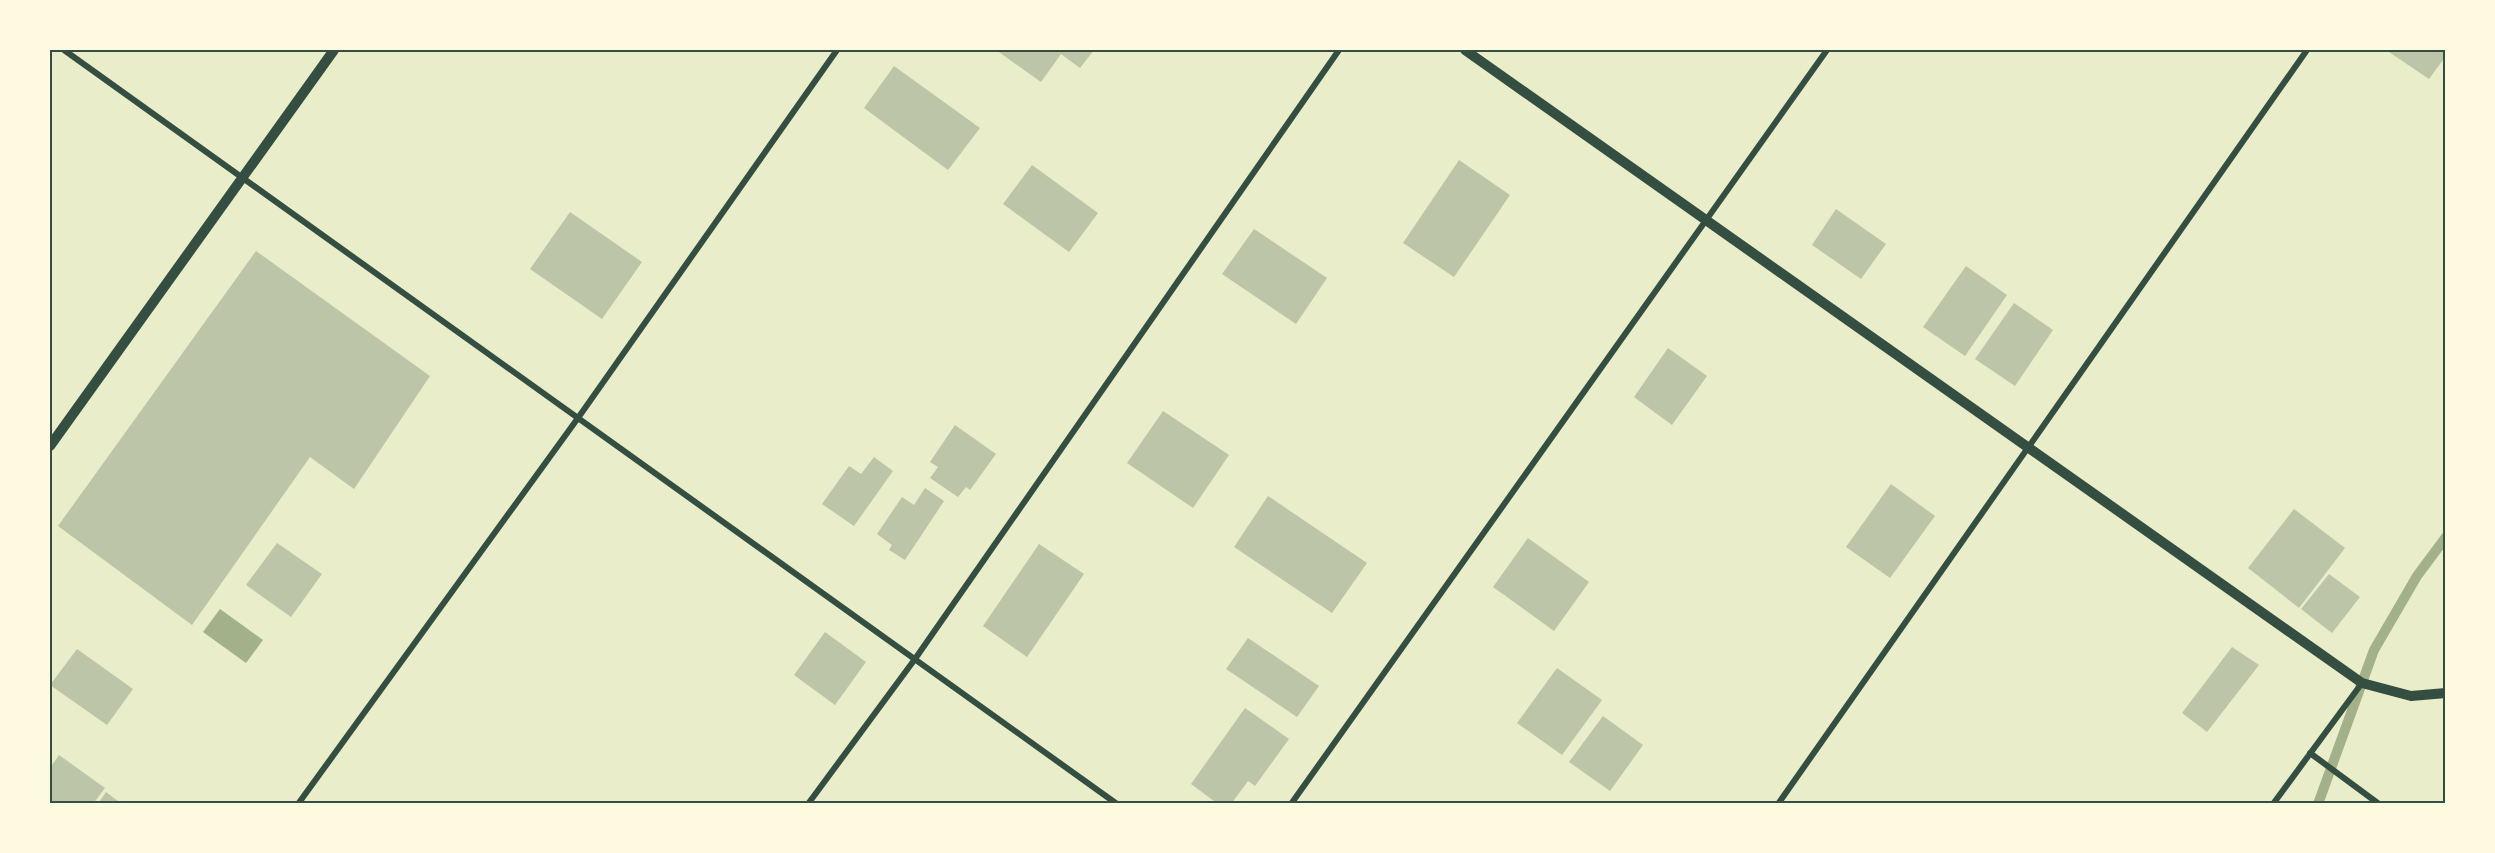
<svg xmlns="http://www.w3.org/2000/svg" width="2495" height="853" viewBox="0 0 2495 853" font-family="'Fira Sans',sans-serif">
<rect width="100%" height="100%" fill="#e9edc9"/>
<path fill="#a3b18a" d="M 220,609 L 263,640 L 246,663 L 203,632 Z"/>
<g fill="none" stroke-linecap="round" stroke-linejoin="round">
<path stroke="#a3b18a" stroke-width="10" d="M 2318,804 L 2374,650 L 2417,576 L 2446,537"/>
</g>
<path fill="#bcc5a7" d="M 996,50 L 1094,50 L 1080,68 L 1061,54 L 1041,82 Z
M 2386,50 L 2446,50 L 2446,56 L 2429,79 Z
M 894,66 L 980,128 L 948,170 L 864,108 Z
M 1459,160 L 1510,195 L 1454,277 L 1403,243 Z
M 1032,165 L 1098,213 L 1069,252 L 1003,204 Z
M 1836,209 L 1886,244 L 1861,279 L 1812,245 Z
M 570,212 L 642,262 L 602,319 L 530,269 Z
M 1254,229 L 1327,278 L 1296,324 L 1222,274 Z
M 256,251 L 430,376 L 354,489 L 310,457 L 192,625 L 58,526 Z
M 1966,266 L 2007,295 L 1965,356 L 1923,327 Z
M 2014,303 L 2053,330 L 2015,386 L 1975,359 Z
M 1668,348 L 1707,376 L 1672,425 L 1634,397 Z
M 1163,411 L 1229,455 L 1193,508 L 1127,463 Z
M 955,425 L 996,454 L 970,490 L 966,487 L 958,497 L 930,478 L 938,467 L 930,462 Z
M 874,457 L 893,471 L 854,526 L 822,504 L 849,466 L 861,474 Z
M 1891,484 L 1935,516 L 1890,578 L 1846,547 Z
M 925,488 L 944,501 L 905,560 L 889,550 L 892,545 L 877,534 L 902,497 L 914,505 Z
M 1268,496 L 1367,563 L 1332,613 L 1234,547 Z
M 2294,509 L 2345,548 L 2299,608 L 2248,568 Z
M 1528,538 L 1589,582 L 1554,631 L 1493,587 Z
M 277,543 L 322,574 L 291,617 L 246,585 Z
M 1039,544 L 1084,574 L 1027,657 L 983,626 Z
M 2329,574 L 2360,597 L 2332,633 L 2301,609 Z
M 825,632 L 866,662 L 835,705 L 794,675 Z
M 1248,638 L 1319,686 L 1297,717 L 1226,669 Z
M 2232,647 L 2259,665 L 2207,732 L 2182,713 Z
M 77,649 L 133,689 L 107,725 L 50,685 Z
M 1557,668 L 1602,700 L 1562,755 L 1517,723 Z
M 1245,708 L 1289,739 L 1255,786 L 1248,781 L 1231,804 L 1218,804 L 1191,784 Z
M 1603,716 L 1643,745 L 1610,791 L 1569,762 Z
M 59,755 L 105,788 L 93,804 L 50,804 L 50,768 Z
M 106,792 L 122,804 L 98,804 Z"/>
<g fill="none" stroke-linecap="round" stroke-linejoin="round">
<path stroke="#344e41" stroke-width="6" d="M 64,50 L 1117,804
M 2310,753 L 2379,804
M 298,804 L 578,418 L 837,50
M 808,804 L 915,659 L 1339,50
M 1291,804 L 1827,50
M 1778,804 L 2307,50
M 2273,804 L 2362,683"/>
<path stroke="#344e41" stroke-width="10" d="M 1465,50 L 2362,683 L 2411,696 L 2446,693
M 50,446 L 334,50"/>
</g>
<rect width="2495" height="853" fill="none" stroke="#fefae0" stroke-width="102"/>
<rect x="51" y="51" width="2393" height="751" fill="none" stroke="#344e41" stroke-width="2"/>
</svg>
